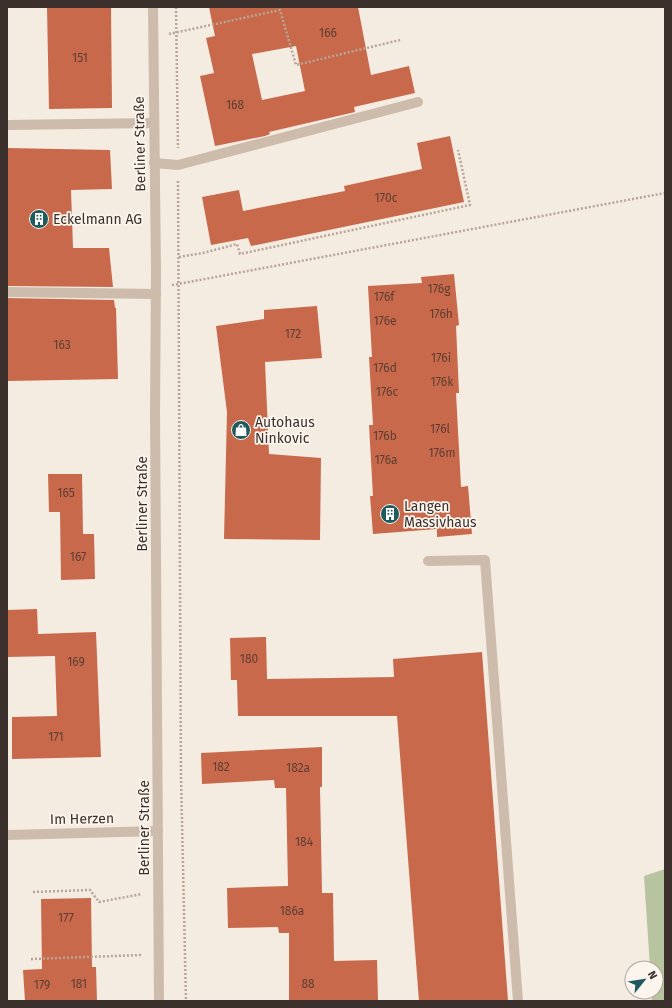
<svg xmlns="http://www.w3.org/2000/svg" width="672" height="1008" viewBox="0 0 672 1008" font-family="'Fira Sans',sans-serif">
<rect width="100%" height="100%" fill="#f4ebe1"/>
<path fill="#b8c4a0" d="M 665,869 L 665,1001 L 652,1001 L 651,992 L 656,992 L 656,968 L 650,968 L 644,876 Z"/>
<path fill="#c8694b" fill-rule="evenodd" d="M 47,7 L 111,7 L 112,108 L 49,109 Z
M 209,7 L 358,7 L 371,75 L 409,66 L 415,93 L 354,107 L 355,112 L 269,132 L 270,134 L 265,136 L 215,146 L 200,76 L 214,73 L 206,38 L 215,36 ZM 296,46 L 305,91 L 262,100 L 252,54 Z
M 450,136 L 464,202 L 251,246 L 248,238 L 211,245 L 202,197 L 239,190 L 243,211 L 345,191 L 344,186 L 422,169 L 417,143 Z
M 7,148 L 110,150 L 112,189 L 71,190 L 73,248 L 109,248 L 113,287 L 7,286 Z
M 454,274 L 459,325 L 456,326 L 459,393 L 456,393 L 461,487 L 468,486 L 472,534 L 437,537 L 437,529 L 373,534 L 370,496 L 373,496 L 369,425 L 373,425 L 369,357 L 372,357 L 368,286 L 422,283 L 421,277 Z
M 7,298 L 114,300 L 115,308 L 116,308 L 118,379 L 7,381 Z
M 317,306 L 322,358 L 265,362 L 269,454 L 321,458 L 320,540 L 224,539 L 227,412 L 216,326 L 264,319 L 264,310 Z
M 48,474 L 82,474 L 83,534 L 94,534 L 95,579 L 61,580 L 60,512 L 49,512 Z
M 37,609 L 38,634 L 96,632 L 101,757 L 12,759 L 12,717 L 57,716 L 55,656 L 7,657 L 7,610 Z
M 266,637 L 267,679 L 394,677 L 393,659 L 482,652 L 508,1001 L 419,1001 L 397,716 L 238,716 L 237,680 L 231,680 L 230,638 Z
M 322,747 L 322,787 L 320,787 L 322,893 L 333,893 L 334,961 L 377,960 L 378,1001 L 289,1001 L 289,933 L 279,933 L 278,927 L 228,928 L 227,888 L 288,886 L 286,788 L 275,788 L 274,780 L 202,784 L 201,753 Z
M 91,898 L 92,967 L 96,967 L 97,1001 L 25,1001 L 23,970 L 42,969 L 41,899 Z"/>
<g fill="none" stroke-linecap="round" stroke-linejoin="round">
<path stroke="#b9a596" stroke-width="2.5" stroke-dasharray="2 2" stroke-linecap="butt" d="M 176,7 L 178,148
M 169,34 L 280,10 L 296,65 L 400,40
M 178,181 L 181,777 L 186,1001
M 179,257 L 203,253 L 237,244 L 240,254 L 470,205 L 458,150
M 172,285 L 178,284 L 665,193
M 33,892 L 90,890 L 99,902 L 142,894
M 31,959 L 142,955"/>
<path stroke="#cdbbac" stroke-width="10" d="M 7,125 L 154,123
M 154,163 L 178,165 L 418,102
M 7,292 L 156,294
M 428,561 L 485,560 L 518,1001
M 7,835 L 158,831"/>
<path stroke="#cdbbac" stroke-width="10" d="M 153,7 L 156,272 L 155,413 L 159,1001"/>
</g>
<defs>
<g id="building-disc" transform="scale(1)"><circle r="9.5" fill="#1f5a5e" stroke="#fbf5ee"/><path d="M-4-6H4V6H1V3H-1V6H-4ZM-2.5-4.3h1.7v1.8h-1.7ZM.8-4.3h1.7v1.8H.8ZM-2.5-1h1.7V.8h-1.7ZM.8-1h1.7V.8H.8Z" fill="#fff"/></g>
<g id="shop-disc" transform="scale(1)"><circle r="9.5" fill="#1f5a5e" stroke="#fbf5ee"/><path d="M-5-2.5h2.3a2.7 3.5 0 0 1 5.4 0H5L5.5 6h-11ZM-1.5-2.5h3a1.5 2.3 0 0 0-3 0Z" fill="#fff"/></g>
</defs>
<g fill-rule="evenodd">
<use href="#building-disc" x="39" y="219"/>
<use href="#shop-disc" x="241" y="430"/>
<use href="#building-disc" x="390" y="514"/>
</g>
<g text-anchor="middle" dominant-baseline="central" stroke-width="3.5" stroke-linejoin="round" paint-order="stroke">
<g font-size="12" fill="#5e3e33">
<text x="328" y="33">166</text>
<text x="80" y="58">151</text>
<text x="235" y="105">168</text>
<text x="386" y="198">170c</text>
<text x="439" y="289">176g</text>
<text x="384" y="297">176f</text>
<text x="441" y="314">176h</text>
<text x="385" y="321">176e</text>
<text x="293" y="334">172</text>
<text x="62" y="345">163</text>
<text x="441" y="358">176i</text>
<text x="385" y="368">176d</text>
<text x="442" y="382">176k</text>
<text x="387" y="392">176c</text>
<text x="440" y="429">176l</text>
<text x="385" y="436">176b</text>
<text x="442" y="453">176m</text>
<text x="386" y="460">176a</text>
<text x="66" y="493">165</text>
<text x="78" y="557">167</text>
<text x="249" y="659">180</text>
<text x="76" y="662">169</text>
<text x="56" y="737">171</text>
<text x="221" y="767">182</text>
<text x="298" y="768">182a</text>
<text x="304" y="842">184</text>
<text x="292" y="911">186a</text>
<text x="66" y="918">177</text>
<text x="79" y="984">181</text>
<text x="308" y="984">88</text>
<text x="42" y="985">179</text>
</g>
<g font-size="14" fill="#3b302b" stroke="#fbf5ee">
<text transform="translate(140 144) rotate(-91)">Berliner Straße</text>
<text transform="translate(142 504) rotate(-90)">Berliner Straße</text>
<text transform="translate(82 819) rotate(-1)">Im Herzen</text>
<text transform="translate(144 828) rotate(-90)">Berliner Straße</text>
</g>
<g font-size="14" fill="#3b302b" stroke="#fbf5ee" text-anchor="start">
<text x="53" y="219">Eckelmann AG</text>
<text x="255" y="422">Autohaus<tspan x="255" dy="16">Ninkovic</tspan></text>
<text x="404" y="506">Langen<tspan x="404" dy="16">Massivhaus</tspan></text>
</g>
</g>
<rect width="672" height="1008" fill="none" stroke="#3b302b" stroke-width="16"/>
<g transform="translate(644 980) rotate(60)"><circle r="19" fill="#fbf5ee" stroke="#aea6a0"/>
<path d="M0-3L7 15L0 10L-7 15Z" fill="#1f5a5e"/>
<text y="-6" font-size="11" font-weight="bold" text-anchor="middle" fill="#3b302b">N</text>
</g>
</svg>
